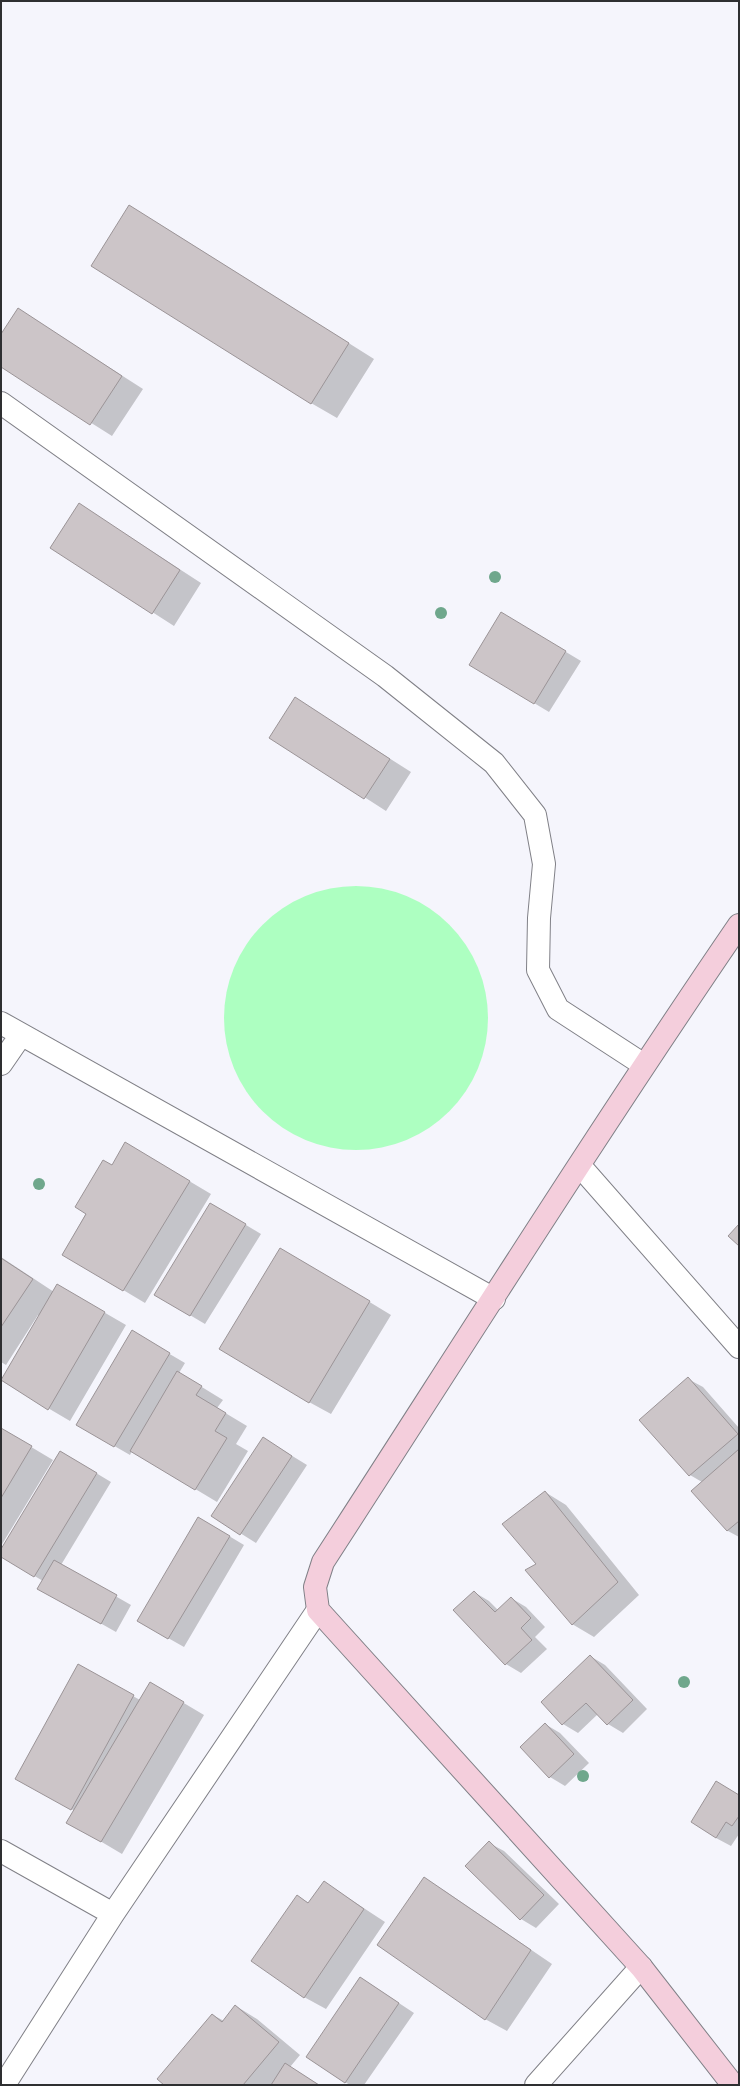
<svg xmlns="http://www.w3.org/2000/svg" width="740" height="2086" viewBox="0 0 740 2086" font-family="Mulish,sans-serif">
<rect width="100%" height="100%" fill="#f5f5fc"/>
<path fill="#adffc1" d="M224 1018a132 132 0 1 1 264 0a132 132 0 1 1-264 0Z"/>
<path fill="#0003" d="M 156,222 L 374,359 L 337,418 L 311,403 Z
M 18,309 L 143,389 L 112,436 L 1,366 L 1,336 Z
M 79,504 L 201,583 L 174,626 L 51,547 Z
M 516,622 L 581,661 L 549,712 L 534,703 Z
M 296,699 L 411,772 L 386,811 L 271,737 Z
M 147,1156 L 211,1194 L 145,1303 L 63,1254 L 112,1167 Z
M 211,1204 L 261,1234 L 205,1324 L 156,1295 Z
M 1,1257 L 54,1292 L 57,1285 L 126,1325 L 70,1421 L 2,1381 L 40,1316 L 38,1315 L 6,1365 L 1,1362 Z
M 302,1261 L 391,1315 L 331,1414 L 309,1402 Z
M 132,1332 L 185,1363 L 179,1373 L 223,1400 L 217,1408 L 247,1426 L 236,1444 L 248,1451 L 217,1502 L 132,1451 L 130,1455 L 78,1425 Z
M 688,1379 L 703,1387 L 739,1428 L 739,1537 L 728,1531 L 693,1491 L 702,1482 L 690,1475 L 641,1420 Z
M 1,1429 L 53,1460 L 1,1546 Z
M 263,1438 L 307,1465 L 256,1543 L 213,1516 Z
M 61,1452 L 111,1482 L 61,1565 L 131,1605 L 116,1632 L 54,1597 L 43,1581 L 1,1556 L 1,1551 Z
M 545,1492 L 566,1505 L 639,1595 L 594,1637 L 572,1624 L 537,1564 Z
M 199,1518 L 244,1545 L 184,1647 L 138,1621 Z
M 474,1592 L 489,1601 L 498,1610 L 511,1598 L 526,1607 L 545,1627 L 535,1637 L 547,1649 L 521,1673 L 506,1664 L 454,1610 Z
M 590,1656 L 605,1665 L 647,1709 L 623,1733 L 608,1724 L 598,1714 L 578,1733 L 563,1724 Z
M 78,1665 L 140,1700 L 150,1683 L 204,1715 L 122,1854 L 68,1822 L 75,1811 L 38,1791 Z
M 545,1724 L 560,1733 L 589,1763 L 565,1786 L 550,1777 Z
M 739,1796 L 739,1834 L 731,1846 L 716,1838 Z
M 489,1843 L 504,1851 L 559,1904 L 536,1928 L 521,1919 Z
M 424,1878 L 445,1891 L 552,1964 L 507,2031 L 485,2019 Z
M 324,1882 L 385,1922 L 326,2009 L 304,1997 L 297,1896 L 309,1903 Z
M 361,1978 L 414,2013 L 364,2085 L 350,2085 L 345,2082 Z
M 236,2006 L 257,2019 L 300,2055 L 290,2067 L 319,2085 L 166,2085 L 213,2015 L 224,2021 Z"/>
<path fill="#ccc5c8" stroke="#9b9497" d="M 129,205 L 349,343 L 311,404 L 91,266 Z
M 18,308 L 122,376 L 90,425 L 1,367 L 1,334 Z
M 79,503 L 180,570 L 152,614 L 50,548 Z
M 501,612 L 566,651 L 534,704 L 469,665 Z
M 295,697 L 390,759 L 364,799 L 269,738 Z
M 125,1142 L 190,1181 L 123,1291 L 62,1255 L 86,1214 L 75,1207 L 103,1160 L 112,1165 Z
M 210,1203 L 246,1224 L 190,1316 L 154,1295 Z
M 739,1224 L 739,1246 L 728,1236 Z
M 280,1248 L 370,1301 L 309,1403 L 219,1349 Z
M 1,1258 L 33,1279 L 1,1327 Z
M 57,1284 L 105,1312 L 48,1410 L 1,1380 Z
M 132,1330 L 170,1353 L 114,1447 L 76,1425 Z
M 177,1371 L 202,1386 L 196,1395 L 226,1413 L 215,1431 L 227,1438 L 195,1490 L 130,1451 Z
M 688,1377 L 738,1434 L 689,1476 L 639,1420 Z
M 1,1428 L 32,1446 L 1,1498 Z
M 263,1437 L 292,1456 L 240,1535 L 211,1516 Z
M 739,1449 L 739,1521 L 727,1531 L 691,1491 Z
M 60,1451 L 97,1473 L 34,1577 L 1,1557 L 1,1549 Z
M 545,1491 L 618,1582 L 572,1625 L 525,1570 L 536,1564 L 502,1524 Z
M 198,1517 L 230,1536 L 168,1639 L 137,1621 Z
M 54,1560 L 117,1595 L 101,1624 L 37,1589 Z
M 474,1591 L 495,1612 L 511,1597 L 531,1618 L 521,1628 L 532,1640 L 505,1665 L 453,1610 Z
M 590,1655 L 633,1700 L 607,1725 L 586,1703 L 562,1725 L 541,1702 Z
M 78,1664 L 134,1695 L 71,1810 L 15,1779 Z
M 150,1682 L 184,1702 L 101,1842 L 66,1823 Z
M 545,1723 L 574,1754 L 549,1778 L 520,1747 Z
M 716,1781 L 739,1795 L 739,1816 L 732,1826 L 726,1822 L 716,1838 L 691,1822 Z
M 489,1841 L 544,1895 L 520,1920 L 465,1866 Z
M 424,1877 L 531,1950 L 485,2020 L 377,1945 Z
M 324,1881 L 364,1909 L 304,1998 L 251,1961 L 297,1895 L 308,1903 Z
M 360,1977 L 399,2003 L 345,2083 L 306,2057 Z
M 235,2005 L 279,2042 L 243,2085 L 164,2085 L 157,2079 L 212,2014 L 222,2022 Z
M 285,2063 L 319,2085 L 271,2085 Z"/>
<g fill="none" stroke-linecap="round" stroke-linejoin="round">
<g stroke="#808087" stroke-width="24">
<path id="street" d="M 1,403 L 385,676 L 494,763 L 535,815 L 544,864 L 539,918 L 538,970 L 558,1009 L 644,1065
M 1,1023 L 494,1299
M 1,1064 L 21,1035
M 580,1166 L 739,1347
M 1,1851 L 113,1914
M 4,2085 L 113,1914 L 318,1610
M 536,2085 L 641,1967"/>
</g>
<g stroke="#808087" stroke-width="24">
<path id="secondary" d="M 733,2085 L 641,1967 L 318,1610 L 315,1587 L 323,1562 C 461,1349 596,1134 739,925"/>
</g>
<use href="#street" stroke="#fff" stroke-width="22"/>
<use href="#secondary" stroke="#f4cedc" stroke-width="22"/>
</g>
<g fill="#6fa78c">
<circle cx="495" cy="577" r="6"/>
<circle cx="441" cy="613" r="6"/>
<circle cx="39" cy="1184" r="6"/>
<circle cx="684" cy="1682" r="6"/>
<circle cx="583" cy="1776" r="6"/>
</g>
<rect width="740" height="2086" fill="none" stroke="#2e2f31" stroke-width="4"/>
</svg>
